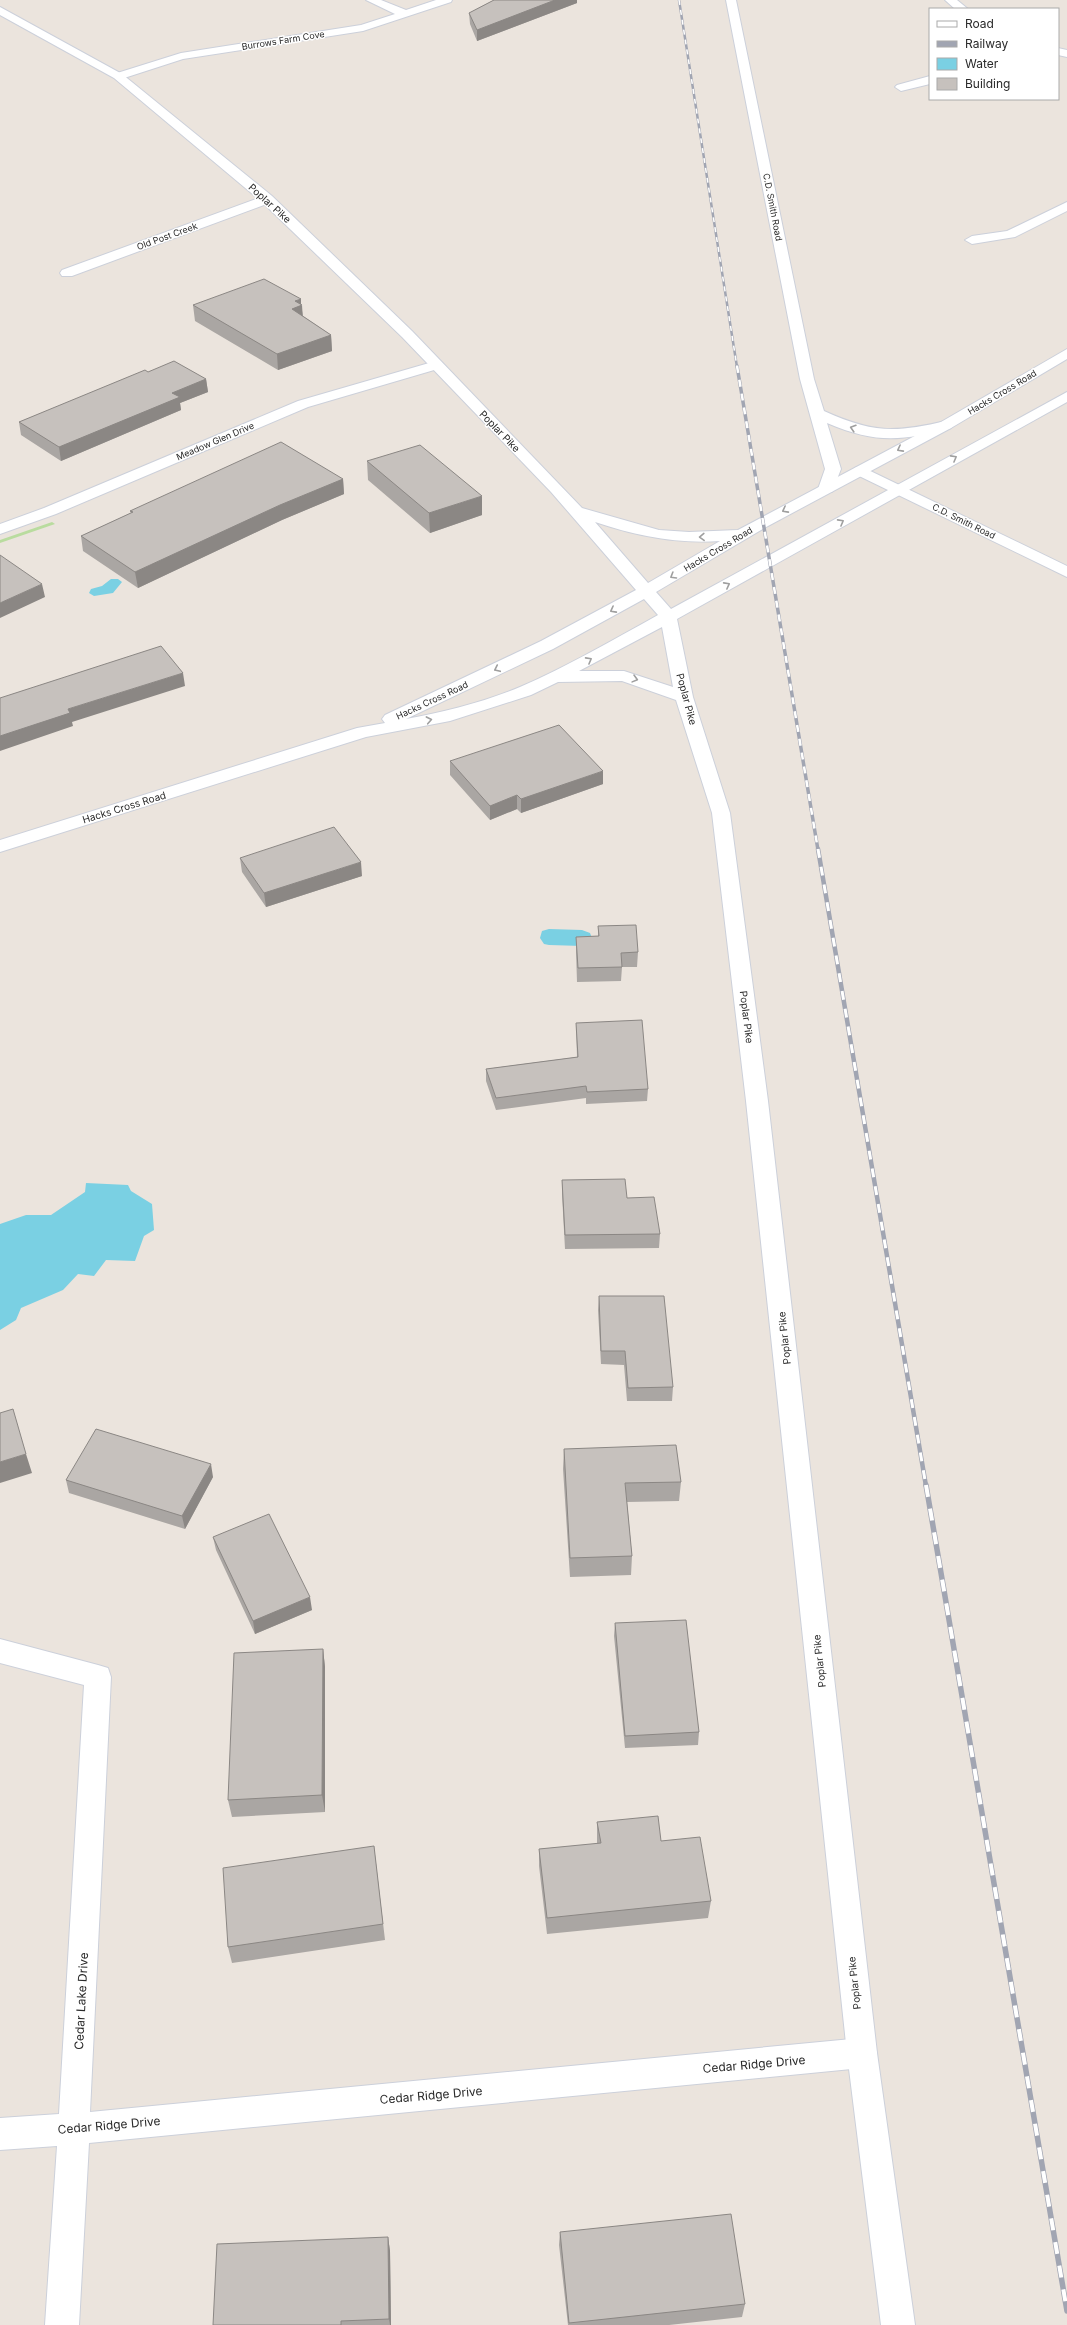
<svg xmlns="http://www.w3.org/2000/svg" width="1067" height="2325" viewBox="0 0 1067 2325" font-family="Inter,sans-serif">
<rect width="100%" height="100%" fill="#ebe4dd"/>
<path fill="#b9dc9f" d="M 52,522 L 55,524 L 0,543 L 0,540 Z"/>
<path fill="#7ad0e3" d="M 111,579 L 118,579 L 122,582 L 113,593 L 94,596 L 89,593 L 91,589 L 102,586 Z
M 549,929 L 582,930 L 590,933 L 592,938 L 582,946 L 549,945 L 544,944 L 540,938 L 542,931 Z
M 86,1183 L 128,1185 L 131,1191 L 152,1204 L 154,1230 L 144,1236 L 135,1261 L 106,1260 L 94,1276 L 78,1274 L 63,1290 L 21,1308 L 16,1320 L 0,1330 L 0,1224 L 26,1215 L 51,1215 L 85,1192 Z"/>
<g fill="none" stroke-linecap="round" stroke-linejoin="round">
<g stroke="#ccd0da" stroke-width="2">
<path id="street" d="M 366,0 L 381,0 L 406,10 L 436,0 L 452,0 L 451,2 L 363,31 L 183,59 L 118,80 L 112,76 L 114,74 L 181,53 L 361,25 L 395,14 Z
M 726,0 L 736,0 L 814,379 L 824,411 C 873,433 894,433 946,421 L 953,425 L 951,428 C 902,441 876,444 827,423 L 841,469 L 832,492 L 820,492 L 818,489 L 825,469 L 800,379 Z
M 945,0 L 957,0 L 968,9 L 955,9 Z
M 1058,48 L 1067,50 L 1067,57 L 1058,55 Z
M 930,76 L 930,84 L 901,91 L 895,87 L 897,85 Z
M 267,195 L 273,199 L 272,202 L 72,276 L 62,276 L 60,273 L 62,270 Z
M 1067,202 L 1067,211 L 1015,237 L 972,244 L 965,240 L 972,236 L 1007,231 Z
M 436,361 L 443,365 L 441,368 L 308,407 L 56,514 L 0,534 L 0,524 L 44,508 L 298,401 Z
M 860,466 L 1067,566 L 1067,577 L 855,474 L 852,471 L 855,468 Z
M 0,1639 L 98,1665 L 108,1668 L 111,1677 L 90,2112 L 862,2038 L 873,2042 L 877,2053 L 873,2064 L 862,2068 L 89,2143 L 79,2325 L 45,2325 L 57,2146 L 0,2150 L 0,2118 L 59,2114 L 84,1685 L 0,1663 Z"/>
</g>
<g stroke="#ccd0da" stroke-width="2">
<path id="secondary" d="M 0,7 L 122,74 L 272,196 L 412,331 L 582,508 L 659,530 L 689,532 L 738,530 L 941,422 L 1067,349 L 1067,359 L 951,428 L 768,526 L 656,592 L 671,609 L 1067,392 L 1067,402 L 677,619 L 693,697 L 730,813 L 768,1101 L 877,2053 L 915,2325 L 881,2325 L 847,2053 L 746,1101 L 712,813 L 676,700 L 622,681 L 558,682 L 531,695 L 450,721 L 366,737 L 0,852 L 0,840 L 357,728 L 385,723 L 382,719 L 385,715 L 541,641 L 636,590 L 551,492 L 402,337 L 262,202 L 114,78 L 0,15 ZM 595,522 C 637,536 676,544 720,541 L 648,583 ZM 644,599 L 658,615 C 613,640 568,666 520,687 C 484,702 444,712 406,719 L 553,649 ZM 662,627 L 673,687 L 624,671 L 579,671 Z"/>
</g>
<use href="#street" fill="#fff" fill-rule="evenodd"/>
<use href="#secondary" fill="#fff" fill-rule="evenodd"/>
<g stroke="#a1a5b2" stroke-width="2.5">
<path id="rail-far3" d="M 679,0 L 737,367"/>
</g>
<g stroke="#a1a5b2" stroke-width="3.5">
<path id="rail-far2" d="M 737,366 L 818,850"/>
</g>
<g stroke="#a1a5b2" stroke-width="4.5">
<path id="rail-far1" d="M 818,849 L 926,1486"/>
</g>
<g stroke="#a1a5b2" stroke-width="5.5">
<path id="rail" d="M 926,1485 L 1067,2311"/>
</g>
<use href="#rail-far3" stroke="#fff" stroke-width="1.5" stroke-dasharray="5" stroke-linecap="butt"/>
<use href="#rail-far2" stroke="#fff" stroke-width="2.5" stroke-dasharray="7" stroke-linecap="butt"/>
<use href="#rail-far1" stroke="#fff" stroke-width="3" stroke-dasharray="9" stroke-linecap="butt"/>
<use href="#rail" stroke="#fff" stroke-width="4" stroke-dasharray="12" stroke-linecap="butt"/>
</g>
<path fill="#aaa6a3" d="M 494,0 L 577,0 L 577,3 L 477,41 L 470,24 L 469,13 Z
M 193,305 L 301,305 L 303,316 L 331,335 L 332,351 L 278,370 L 195,321 Z
M 148,372 L 206,379 L 208,392 L 180,403 L 181,410 L 61,461 L 21,435 L 19,422 Z
M 367,461 L 482,515 L 430,533 L 368,480 Z
M 343,479 L 344,494 L 282,520 L 138,588 L 83,551 L 81,536 L 131,513 L 130,511 Z
M 450,761 L 603,784 L 521,813 L 517,809 L 490,820 L 450,775 Z
M 240,858 L 362,876 L 266,907 L 242,872 Z
M 598,926 L 638,952 L 637,967 L 622,967 L 621,981 L 577,982 L 576,951 L 576,937 L 598,936 Z
M 576,1023 L 648,1089 L 647,1101 L 586,1104 L 586,1098 L 496,1110 L 486,1081 L 486,1069 L 577,1057 Z
M 562,1180 L 627,1198 L 660,1234 L 659,1248 L 565,1249 L 562,1194 Z
M 599,1296 L 673,1387 L 672,1401 L 627,1401 L 624,1365 L 601,1364 L 598,1310 Z
M 564,1449 L 681,1482 L 679,1501 L 627,1502 L 632,1556 L 631,1575 L 570,1577 L 563,1469 Z
M 213,1477 L 185,1529 L 69,1493 L 66,1480 Z
M 213,1537 L 312,1610 L 255,1634 L 216,1550 Z
M 615,1623 L 699,1732 L 698,1745 L 625,1748 L 614,1636 Z
M 323,1649 L 325,1667 L 325,1812 L 232,1817 L 228,1800 Z
M 597,1822 L 661,1841 L 711,1901 L 708,1918 L 547,1934 L 539,1866 L 539,1849 L 597,1844 Z
M 374,1846 L 385,1940 L 232,1963 L 228,1947 Z
M 560,2232 L 745,2304 L 742,2317 L 669,2325 L 568,2325 L 559,2245 Z
M 388,2237 L 390,2251 L 391,2325 L 213,2325 Z"/>
<path fill="#8b8784" d="M 555,0 L 577,0 L 577,3 L 477,41 L 477,30 Z
M 301,299 L 301,306 L 302,305 L 303,321 L 292,309 L 295,301 Z
M 331,335 L 332,351 L 278,370 L 277,354 Z
M 206,379 L 208,392 L 180,403 L 181,410 L 61,461 L 59,447 L 172,393 Z
M 343,479 L 344,494 L 282,520 L 138,588 L 135,572 L 280,505 Z
M 482,496 L 482,515 L 430,533 L 429,513 Z
M 42,584 L 45,597 L 0,618 L 0,603 Z
M 183,673 L 185,686 L 72,722 L 73,726 L 0,751 L 0,736 L 68,709 Z
M 603,771 L 603,784 L 521,813 L 521,799 Z
M 517,795 L 517,809 L 490,820 L 490,806 Z
M 361,862 L 362,876 L 266,907 L 264,893 Z
M 26,1454 L 32,1473 L 0,1483 L 0,1462 Z
M 211,1464 L 213,1477 L 185,1529 L 182,1516 Z
M 310,1597 L 312,1610 L 255,1634 L 253,1621 Z
M 323,1649 L 325,1667 L 325,1812 L 322,1795 Z
M 388,2237 L 390,2251 L 391,2325 L 390,2325 L 389,2319 Z"/>
<path fill="#c6c1bd" stroke="#8b8784" d="M 494,0 L 555,0 L 477,30 L 469,13 Z
M 264,279 L 301,299 L 295,301 L 302,305 L 292,309 L 331,335 L 277,354 L 193,305 Z
M 174,361 L 206,379 L 172,393 L 180,397 L 59,447 L 19,422 L 145,370 L 148,372 Z
M 281,442 L 343,479 L 280,505 L 135,572 L 81,536 L 133,512 L 130,511 Z
M 420,445 L 482,496 L 429,513 L 367,461 Z
M 0,555 L 42,584 L 0,603 Z
M 161,646 L 183,673 L 68,709 L 70,713 L 0,736 L 0,698 Z
M 559,725 L 603,771 L 521,799 L 517,795 L 490,806 L 450,761 Z
M 334,827 L 361,862 L 264,893 L 240,858 Z
M 636,925 L 638,952 L 621,953 L 622,967 L 578,968 L 576,937 L 599,936 L 598,926 Z
M 642,1020 L 648,1089 L 587,1092 L 586,1086 L 496,1098 L 486,1069 L 578,1057 L 576,1023 Z
M 625,1179 L 627,1198 L 654,1197 L 660,1234 L 565,1235 L 562,1180 Z
M 599,1296 L 664,1296 L 673,1387 L 628,1388 L 625,1351 L 601,1351 Z
M 13,1409 L 26,1454 L 0,1462 L 0,1413 Z
M 96,1429 L 211,1464 L 182,1516 L 66,1480 Z
M 676,1445 L 681,1482 L 625,1483 L 632,1556 L 570,1558 L 564,1449 Z
M 269,1514 L 310,1597 L 253,1621 L 213,1537 Z
M 686,1620 L 699,1732 L 625,1736 L 615,1623 Z
M 323,1649 L 322,1795 L 228,1800 L 234,1653 Z
M 658,1816 L 661,1841 L 700,1837 L 711,1901 L 547,1918 L 539,1849 L 601,1843 L 597,1822 Z
M 374,1846 L 383,1924 L 228,1947 L 223,1868 Z
M 731,2214 L 745,2304 L 569,2323 L 560,2232 Z
M 388,2237 L 389,2319 L 341,2321 L 341,2325 L 213,2325 L 217,2244 Z"/>
<defs><path id="oneway-chevron" d="M-2-3.5L2.5 0L-2 3.5" fill="none" stroke-width="1.6" stroke-linecap="round" stroke-linejoin="round"/></defs>
<g stroke="#9f9f9f">
<use href="#oneway-chevron" transform="translate(853 428) rotate(-163)"/>
<use href="#oneway-chevron" transform="translate(900 449) rotate(152)"/>
<use href="#oneway-chevron" transform="translate(954 458) rotate(-29)"/>
<use href="#oneway-chevron" transform="translate(785 510) rotate(152)"/>
<use href="#oneway-chevron" transform="translate(841 522) rotate(-29)"/>
<use href="#oneway-chevron" transform="translate(702 537) rotate(178)"/>
<use href="#oneway-chevron" transform="translate(673 576) rotate(149)"/>
<use href="#oneway-chevron" transform="translate(727 585) rotate(-28)"/>
<use href="#oneway-chevron" transform="translate(613 610) rotate(152)"/>
<use href="#oneway-chevron" transform="translate(589 660) rotate(-29)"/>
<use href="#oneway-chevron" transform="translate(497 669) rotate(155)"/>
<use href="#oneway-chevron" transform="translate(635 679) rotate(15)"/>
<use href="#oneway-chevron" transform="translate(429 720) rotate(-11)"/>
</g>
<g text-anchor="middle" dominant-baseline="central" stroke-width="3" stroke-linejoin="round" paint-order="stroke">
<g font-size="9" fill="#2a2a2a" stroke="#fff">
<text transform="translate(283 40) rotate(-9)">Burrows Farm Cove</text>
<text transform="translate(773 207) rotate(79)">C.D. Smith Road</text>
<text transform="translate(167 236) rotate(-20)">Old Post Creek</text>
<text transform="translate(1002 392) rotate(-31)">Hacks Cross Road</text>
<text transform="translate(215 441) rotate(-23)">Meadow Glen Drive</text>
<text transform="translate(964 521) rotate(26)">C.D. Smith Road</text>
<text transform="translate(718 549) rotate(-31)">Hacks Cross Road</text>
<text transform="translate(432 700) rotate(-25)">Hacks Cross Road</text>
</g>
<g font-size="10" fill="#2a2a2a" stroke="#fff">
<text transform="translate(270 203) rotate(42)">Poplar Pike</text>
<text transform="translate(500 431) rotate(46)">Poplar Pike</text>
<text transform="translate(687 699) rotate(75)">Poplar Pike</text>
<text transform="translate(124 807) rotate(-17)">Hacks Cross Road</text>
<text transform="translate(747 1017) rotate(83)">Poplar Pike</text>
<text transform="translate(784 1338) rotate(-96)">Poplar Pike</text>
<text transform="translate(819 1661) rotate(-96)">Poplar Pike</text>
<text transform="translate(854 1983) rotate(-96)">Poplar Pike</text>
</g>
<g font-size="12" fill="#2a2a2a" stroke="#fff">
<text transform="translate(81 2001) rotate(-87)">Cedar Lake Drive</text>
<text transform="translate(754 2064) rotate(-5)">Cedar Ridge Drive</text>
<text transform="translate(431 2095) rotate(-5)">Cedar Ridge Drive</text>
<text transform="translate(109 2125) rotate(-5)">Cedar Ridge Drive</text>
</g>
</g>
<rect x="929" y="8" width="130" height="92" fill="#ffffff" stroke="#aaaaaa"/>
<rect x="937" y="21" width="20" height="6" fill="#ffffff" stroke="#aaaaaa"/>
<text x="965" y="28" font-size="12" fill="#2a2a2a">Road</text>
<rect x="937" y="41" width="20" height="6" fill="#a1a5b2" stroke="#aaaaaa"/>
<text x="965" y="48" font-size="12" fill="#2a2a2a">Railway</text>
<rect x="937" y="58" width="20" height="12" fill="#7ad0e3" stroke="#aaaaaa"/>
<text x="965" y="68" font-size="12" fill="#2a2a2a">Water</text>
<rect x="937" y="78" width="20" height="12" fill="#c6c1bd" stroke="#aaaaaa"/>
<text x="965" y="88" font-size="12" fill="#2a2a2a">Building</text>
</svg>
